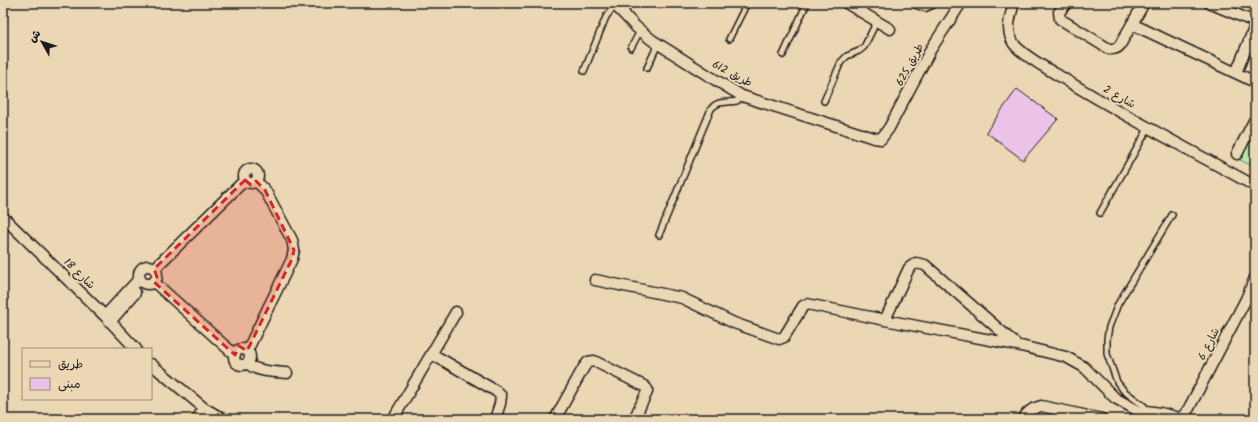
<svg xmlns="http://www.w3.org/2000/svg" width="1258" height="422" viewBox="0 0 1258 422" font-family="Kalam,'Playpen Sans Arabic',sans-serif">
<rect width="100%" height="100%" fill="#ecd7b5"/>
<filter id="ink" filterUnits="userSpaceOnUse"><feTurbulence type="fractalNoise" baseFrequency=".025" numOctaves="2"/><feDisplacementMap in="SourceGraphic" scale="8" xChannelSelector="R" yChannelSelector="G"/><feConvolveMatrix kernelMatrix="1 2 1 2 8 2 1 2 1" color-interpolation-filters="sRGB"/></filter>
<g filter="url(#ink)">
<path fill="#b5eaac" stroke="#688364" d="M 1255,125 L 1255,167 L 1238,159 Z"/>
<path fill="#ecc2e9" stroke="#1c1c1c" d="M 1017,89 L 1058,119 L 1023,160 L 986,132 Z"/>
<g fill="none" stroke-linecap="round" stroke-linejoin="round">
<g stroke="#1c1c1c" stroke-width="8">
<path id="service" d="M 622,3 L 627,13
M 729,39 L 747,3
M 631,48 L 640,31
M 783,55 L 807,3
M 647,68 L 658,44
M 584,71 L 606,17 L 615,5
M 824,101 L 841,62 L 847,56 L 859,51 L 864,47 L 877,21
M 1100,213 L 1149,127
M 659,235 L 711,109 C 718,100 726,103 737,101 L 742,96
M 1147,410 L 1144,406 L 1124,391 L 1117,382 L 1107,354 L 1107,339 L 1109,327 L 1118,304 L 1172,215"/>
</g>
<g stroke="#1c1c1c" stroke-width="13">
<path id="minor" d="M 613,3 L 636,27 L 652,40 L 709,76 L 742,96 L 874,138 L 881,139 L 889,128 L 931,49 L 961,3
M 846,3 L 890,29
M 917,3 L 925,6 L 932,3
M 1014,3 C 1010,17 1005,30 1014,44 C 1021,54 1049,70 1061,77 C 1124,116 1190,150 1255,186
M 1067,3 L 1059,12 L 1060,19 L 1109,49 C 1114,49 1117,49 1120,45 L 1144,3
M 1209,3 L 1255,22
M 1132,24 L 1255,82
M 1236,73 L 1255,26
M 1237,154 L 1255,119
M244 176a7 7 0 1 1 14 0a7 7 0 1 1-14 0Z
M 3,217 L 105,316 L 136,349
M139 275a9 9 0 1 1 18 0a9 9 0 1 1-18 0Z
M 154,269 L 245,180
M 595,280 L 682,298 L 734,323 L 779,339 L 784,337 L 803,306 L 807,304 L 885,320 L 1017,345 L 1066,357 L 1084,367 L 1115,398 L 1142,413
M 154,282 L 235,355
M 105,316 L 140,278
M 885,320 L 909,268 L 916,263 L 925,265 L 1017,345
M 110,322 L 135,293
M234 357a8 8 0 1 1 16 0a8 8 0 1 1-16 0Z
M 247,351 L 292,259 L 294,250 L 292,240 L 265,190 L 256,181
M 432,354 L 496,391 L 501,396 L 500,404 L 495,419
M 247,363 C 256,372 275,372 287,373
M 151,364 L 204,408 L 223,419
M 197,419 L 204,408
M 393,419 L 456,312
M 555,419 L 584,367 L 588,362 L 594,361 L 644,386 L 647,389 L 647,392 L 636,415
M 1023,419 C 1027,411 1033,408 1041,406 L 1102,419
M 1139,419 C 1139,416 1140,413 1144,411 C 1149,410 1175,416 1180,419
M 1179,419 L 1185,414 L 1189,408 L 1246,299 L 1255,278"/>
</g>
<use href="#service" stroke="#ecd7b5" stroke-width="5"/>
<use href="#minor" stroke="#ecd7b5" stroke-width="10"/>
</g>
</g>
<path fill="#d62828" fill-opacity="0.2" stroke="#d62828" stroke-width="3" stroke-dasharray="8 5" stroke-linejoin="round" d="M 245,180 L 251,185 L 256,181 L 265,190 L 294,250 L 292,259 L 247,351 L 239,346 L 235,355 L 154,282 L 157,277 L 154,269 Z"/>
<g text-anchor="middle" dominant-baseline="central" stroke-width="4" stroke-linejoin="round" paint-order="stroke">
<g font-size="11" fill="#1c1c1c" stroke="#ecd7b5">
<text transform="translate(910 65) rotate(-62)">طريق 625</text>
<text transform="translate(732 74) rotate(28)">طريق 612</text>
<text transform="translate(1119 97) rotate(29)">شارع 2</text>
<text transform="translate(79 274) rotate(44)">شارع 18</text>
<text transform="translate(1209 344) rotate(-63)">شارع 6</text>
</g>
</g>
<rect width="1258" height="422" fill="none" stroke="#ecd7b5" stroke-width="16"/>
<rect x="8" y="8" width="1242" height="406" fill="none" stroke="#1c1c1c" stroke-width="1.5" filter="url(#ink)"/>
<rect x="22" y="348" width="130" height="52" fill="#ecd7b5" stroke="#998c78"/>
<rect x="30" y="361" width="20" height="6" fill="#ecd7b5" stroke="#998c78"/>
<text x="58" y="368" font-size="12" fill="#1c1c1c">طريق</text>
<rect x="30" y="378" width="20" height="12" fill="#ecc2e9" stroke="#998c78"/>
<text x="58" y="388" font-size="12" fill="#1c1c1c">مبنى</text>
<g transform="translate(42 42) rotate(309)" stroke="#ecd7b5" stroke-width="3" paint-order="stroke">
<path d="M0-3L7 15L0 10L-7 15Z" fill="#1c1c1c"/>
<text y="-6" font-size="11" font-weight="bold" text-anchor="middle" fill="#1c1c1c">ش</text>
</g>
</svg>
